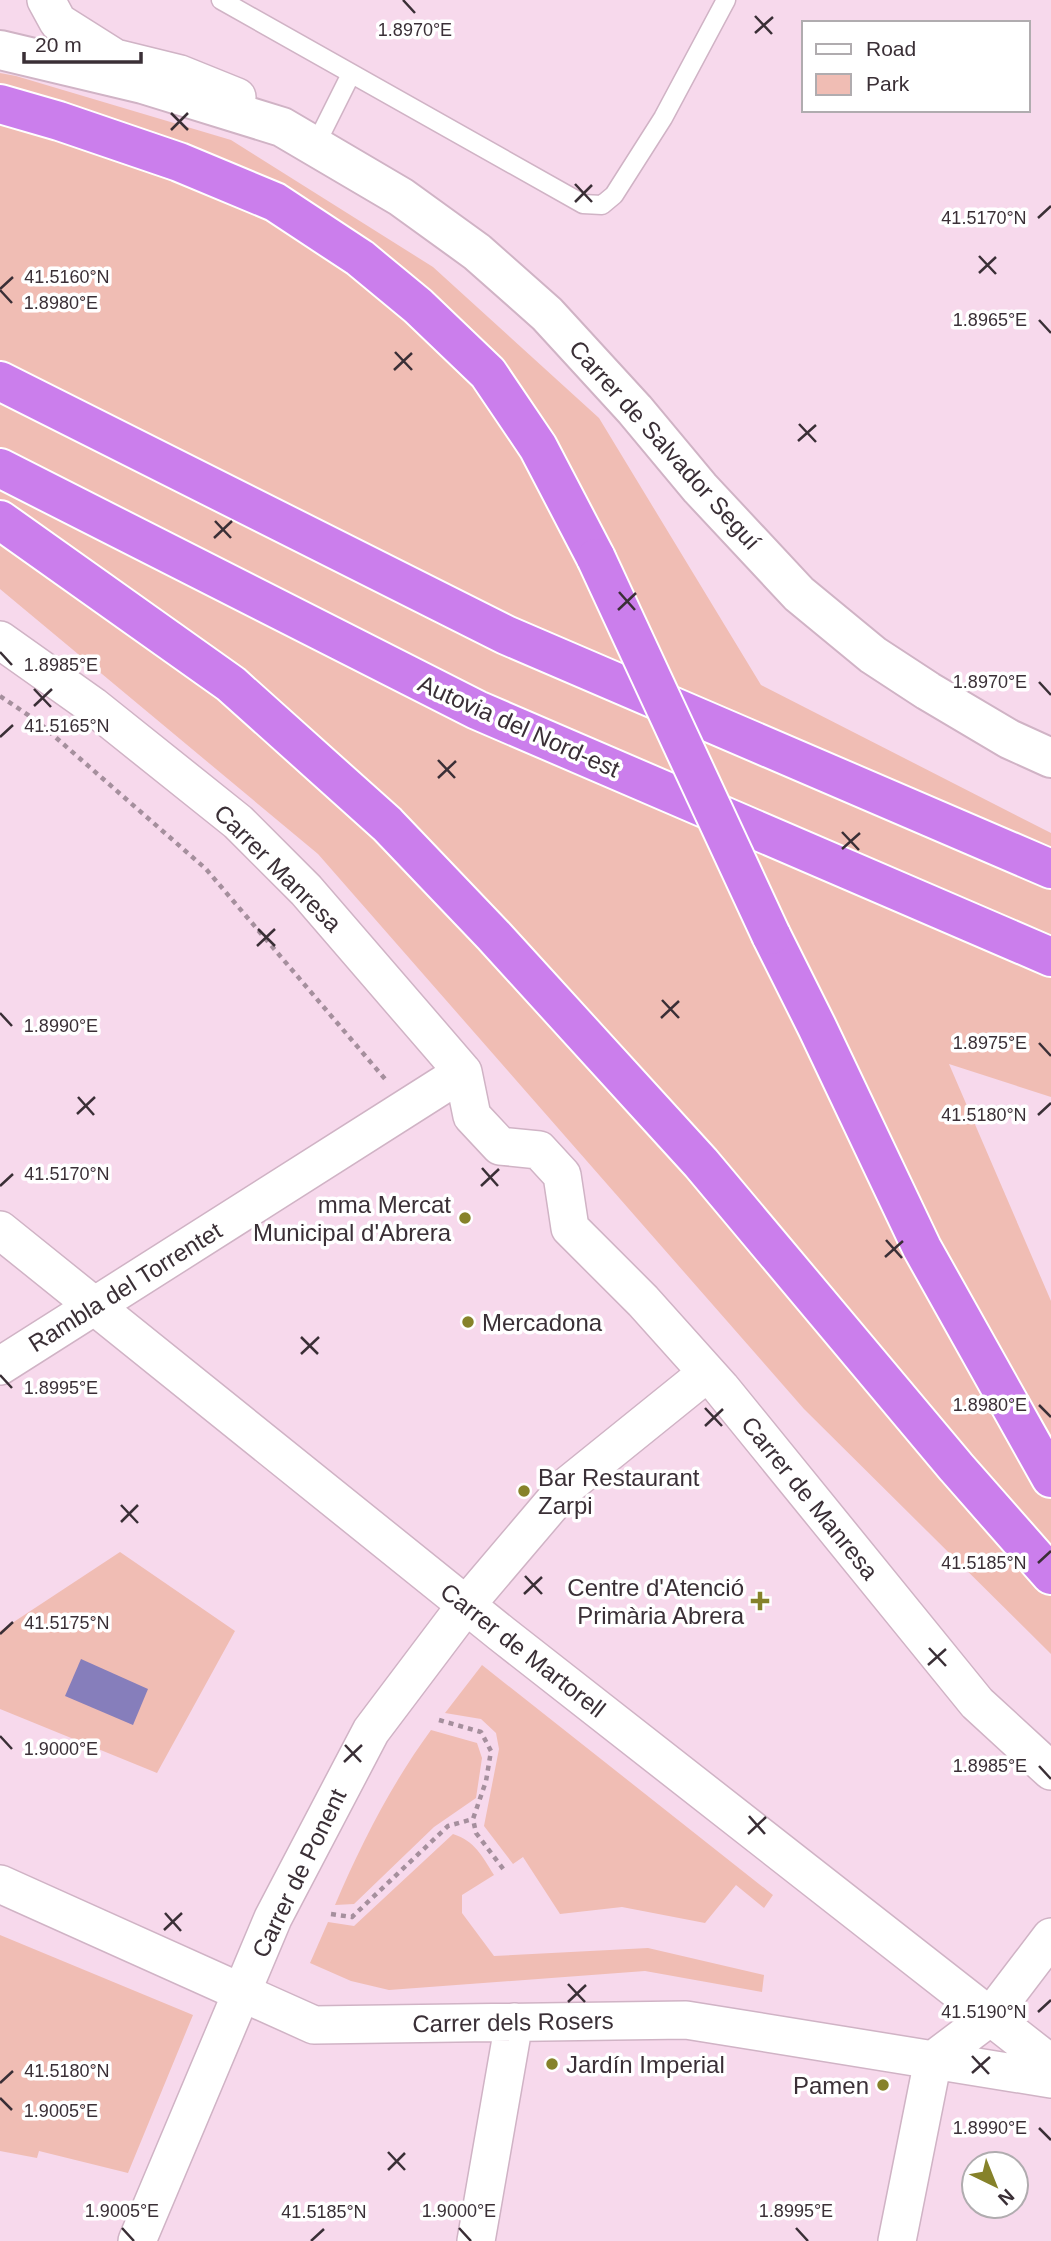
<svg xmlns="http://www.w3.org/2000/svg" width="1051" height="2241" viewBox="0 0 1051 2241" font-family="Arial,sans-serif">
<rect width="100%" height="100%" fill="#f7d9ec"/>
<path fill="#f0bdb4" d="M 0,73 L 16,76 L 231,140 L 433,267 L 599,418 L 761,685 L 1051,833 L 1051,1097 L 949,1064 L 1051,1301 L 1051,1654 L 804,1409 L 318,854 L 0,589 Z
M 120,1552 L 235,1631 L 157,1773 L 0,1709 L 0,1631 Z
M 482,1665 L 773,1895 L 764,1908 L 736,1885 L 705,1923 L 622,1907 L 560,1914 L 523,1857 L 513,1864 L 484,1826 L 499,1749 L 496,1733 L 481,1719 L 445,1713 Z
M 431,1730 L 477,1743 L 482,1758 L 476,1798 L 434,1827 L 354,1904 L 335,1905 C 361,1844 392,1783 431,1730 Z
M 453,1834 C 475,1841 482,1856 494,1875 L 462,1895 L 462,1913 L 494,1956 L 648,1948 L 764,1975 L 762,1992 L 645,1971 L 389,1990 L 351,1981 L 310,1963 L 328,1922 L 354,1926 Z
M 0,1935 L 193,2015 L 128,2173 L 39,2151 L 37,2158 L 0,2151 Z"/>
<path fill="#867ebb" d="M 81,1659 L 148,1689 L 133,1725 L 65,1696 Z"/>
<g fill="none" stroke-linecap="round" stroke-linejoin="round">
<g stroke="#d0b3c5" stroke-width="21">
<path id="lane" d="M 221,0 L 583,204 L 602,205 L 614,195 L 663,118 L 726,0
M 315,146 L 351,74"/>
</g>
<g stroke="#d0b3c5" stroke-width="40">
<path id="street" d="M 46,0 L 58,22 L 115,58 L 180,74 L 237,97
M 0,640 L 93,706 L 238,822 L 306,890 L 463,1072 L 472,1116 L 500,1146 L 539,1150 L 562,1175 L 570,1228 L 643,1301 L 721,1388 L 977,1703 L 1051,1771
M 0,1230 L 502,1634 L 1051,2064
M 0,1366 L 463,1072
M 0,1884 L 314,2025 L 686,2020 L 1051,2079
M 933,2060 L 990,2017 L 1051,1937
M 137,2241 L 273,1918 L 371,1731 L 466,1605 L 567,1486 L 707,1373
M 476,2241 L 514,2022
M 897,2241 L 933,2060"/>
</g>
<g stroke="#d0b3c5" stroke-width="42">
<path id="secondary" d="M 0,50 L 143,84 L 282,127 L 401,197 L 477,252 L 547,314 L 635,410 L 700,488 L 799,594 L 873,655 L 928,691 L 1009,739 L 1051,758"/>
</g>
<g stroke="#fff" stroke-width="42">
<path id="highway" d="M 0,104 L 59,121 L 179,162 L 275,202 L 360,258 L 418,306 L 488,373 L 538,447 L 596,558
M 0,381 L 506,635 L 1051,869
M 0,468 L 477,710 L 1051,957
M 0,520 L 231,684 L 387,824 L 494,936 L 701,1163 L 956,1467 L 1051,1575
M 771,935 L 817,1027 L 922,1248 L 1051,1478"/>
</g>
<path stroke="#a58f9d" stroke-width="4.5" stroke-dasharray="5 5" stroke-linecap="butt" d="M 0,696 L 37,721 L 206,869 L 385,1079
M 439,1720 L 481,1732 L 491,1751 L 486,1781 L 473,1819 L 476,1833 L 504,1870
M 331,1914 L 352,1917 L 448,1826 L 473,1819"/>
<use href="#lane" stroke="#fff" stroke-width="18"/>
<use href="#street" stroke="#fff" stroke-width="37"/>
<use href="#secondary" stroke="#fff" stroke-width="38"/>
<use href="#highway" stroke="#cb7eec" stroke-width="38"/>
<g stroke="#fff" stroke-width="42" stroke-linecap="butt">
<path id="highway-bridge" d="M 596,558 L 771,935"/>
</g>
<use href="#highway-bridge" stroke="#cb7eec" stroke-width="38"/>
</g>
<path fill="none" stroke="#3a2f36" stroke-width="2.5" d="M 403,0 L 415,13M 755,16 L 772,34M 755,33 L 773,17M 171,113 L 188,130M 171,130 L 188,113M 575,184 L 592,202M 575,202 L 592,185M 1038,218 L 1051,206M 979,256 L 996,274M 979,273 L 996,257M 0,289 L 13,277M 0,290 L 12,303M 1039,320 L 1051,333M 395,352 L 412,370M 394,370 L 412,353M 799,424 L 816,442M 798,441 L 816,425M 215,521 L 231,538M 214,538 L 232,521M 619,592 L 635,610M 618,610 L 636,593M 0,652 L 12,665M 1039,682 L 1051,695M 34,689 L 51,707M 34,706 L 52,689M 0,737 L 13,725M 438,760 L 455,778M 438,778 L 456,761M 842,832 L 859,850M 842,849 L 860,833M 258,929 L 275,946M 257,946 L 275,929M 662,1000 L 679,1018M 0,1013 L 12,1026M 661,1018 L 679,1001M 1039,1043 L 1051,1056M 78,1097 L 94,1115M 77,1114 L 95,1097M 1038,1115 L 1051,1103M 482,1168 L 498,1186M 0,1186 L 13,1174M 481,1186 L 499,1169M 886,1240 L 902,1258M 885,1257 L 903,1241M 301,1337 L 318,1354M 301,1354 L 319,1337M 0,1375 L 12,1388M 1039,1405 L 1051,1417M 705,1408 L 722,1426M 705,1426 L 723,1409M 121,1505 L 138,1523M 121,1522 L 138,1505M 1038,1563 L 1051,1551M 525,1576 L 542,1594M 524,1594 L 542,1577M 0,1634 L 13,1622M 929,1648 L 946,1666M 928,1665 L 946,1649M 0,1736 L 12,1749M 345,1745 L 361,1762M 344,1762 L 362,1745M 1039,1766 L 1051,1779M 749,1816 L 765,1834M 748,1834 L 766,1817M 165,1913 L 181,1931M 164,1930 L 182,1913M 568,1984 L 585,2002M 568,2002 L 586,1985M 1038,2012 L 1051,2000M 972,2056 L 989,2074M 972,2073 L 990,2057M 0,2083 L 13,2071M 0,2098 L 12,2110M 1039,2128 L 1051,2140M 388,2152 L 405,2170M 388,2170 L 405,2153M 122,2228 L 134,2241M 459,2228 L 471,2241M 796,2228 L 808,2241M 311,2241 L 324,2229"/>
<g fill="#86822a" stroke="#fff" stroke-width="2.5">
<circle cx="465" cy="1218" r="7"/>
<circle cx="468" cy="1322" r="7"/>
<circle cx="524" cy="1491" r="7"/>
<path d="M756.5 1590.5h7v7h7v7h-7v7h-7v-7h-7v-7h7z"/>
<circle cx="552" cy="2064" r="7"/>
<circle cx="883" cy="2085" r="7"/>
</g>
<g text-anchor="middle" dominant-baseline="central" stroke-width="7" stroke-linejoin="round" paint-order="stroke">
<g font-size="24" fill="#3a2f36" stroke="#fff">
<text transform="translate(665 445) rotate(48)">Carrer de Salvador Seguí</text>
<text transform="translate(519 726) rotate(24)">Autovia del Nord-est</text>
<text transform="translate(278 868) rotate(45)">Carrer Manresa</text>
<text transform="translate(125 1287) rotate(-32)">Rambla del Torrentet</text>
<text transform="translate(810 1498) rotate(51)">Carrer de Manresa</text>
<text transform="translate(523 1650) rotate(38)">Carrer de Martorell</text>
<text transform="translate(299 1873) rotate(-64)">Carrer de Ponent</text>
<text transform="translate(513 2022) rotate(-1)">Carrer dels Rosers</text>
</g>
<g font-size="24" fill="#3a2f36" stroke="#fff" text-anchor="end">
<text x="451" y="1204">mma Mercat<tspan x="451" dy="28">Municipal d'Abrera</tspan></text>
<text x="482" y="1322" text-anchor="start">Mercadona</text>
<text x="538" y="1477" text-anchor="start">Bar Restaurant<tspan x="538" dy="28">Zarpi</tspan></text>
<text x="744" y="1587">Centre d'Atenció<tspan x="744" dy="28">Primària Abrera</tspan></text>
<text x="566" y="2064" text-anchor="start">Jardín Imperial</text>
<text x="869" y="2085">Pamen</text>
</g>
</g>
<g font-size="18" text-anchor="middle" fill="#3a2f36" stroke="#fff" stroke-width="7" stroke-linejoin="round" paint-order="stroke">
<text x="415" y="36">1.8970°E</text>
<text x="984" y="224">41.5170°N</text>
<text x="67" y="283">41.5160°N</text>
<text x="61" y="309">1.8980°E</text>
<text x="990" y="326">1.8965°E</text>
<text x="61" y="671">1.8985°E</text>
<text x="990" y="688">1.8970°E</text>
<text x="67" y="732">41.5165°N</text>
<text x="61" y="1032">1.8990°E</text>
<text x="990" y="1049">1.8975°E</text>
<text x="984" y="1121">41.5180°N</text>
<text x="67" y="1180">41.5170°N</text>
<text x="61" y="1394">1.8995°E</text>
<text x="990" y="1411">1.8980°E</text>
<text x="984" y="1569">41.5185°N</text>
<text x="67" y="1629">41.5175°N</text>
<text x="61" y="1755">1.9000°E</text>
<text x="990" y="1772">1.8985°E</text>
<text x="984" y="2018">41.5190°N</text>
<text x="67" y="2077">41.5180°N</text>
<text x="61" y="2117">1.9005°E</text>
<text x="990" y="2134">1.8990°E</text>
<text x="122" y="2217">1.9005°E</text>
<text x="459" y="2217">1.9000°E</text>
<text x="796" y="2217">1.8995°E</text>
<text x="324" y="2218">41.5185°N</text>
</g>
<rect x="802" y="21" width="228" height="91" fill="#ffffff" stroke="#b0acaf" stroke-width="2"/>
<rect x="816" y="44" width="35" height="10" fill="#ffffff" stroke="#b0acaf" stroke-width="2"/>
<text x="866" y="56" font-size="21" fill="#3a2f36">Road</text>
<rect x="816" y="74" width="35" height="21" fill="#f0bdb4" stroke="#b0acaf" stroke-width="2"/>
<text x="866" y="91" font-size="21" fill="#3a2f36">Park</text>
<g transform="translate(995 2185) rotate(137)"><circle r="33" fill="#ffffff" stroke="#b0acaf" stroke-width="2"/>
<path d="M0-5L12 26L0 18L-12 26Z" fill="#86822a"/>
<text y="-10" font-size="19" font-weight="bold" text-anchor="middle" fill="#3a2f36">N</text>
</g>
<path d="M24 52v10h117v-10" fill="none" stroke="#3a2f36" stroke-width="3.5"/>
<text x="35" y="52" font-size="21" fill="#3a2f36" stroke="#ffffff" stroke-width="5" paint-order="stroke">20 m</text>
</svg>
